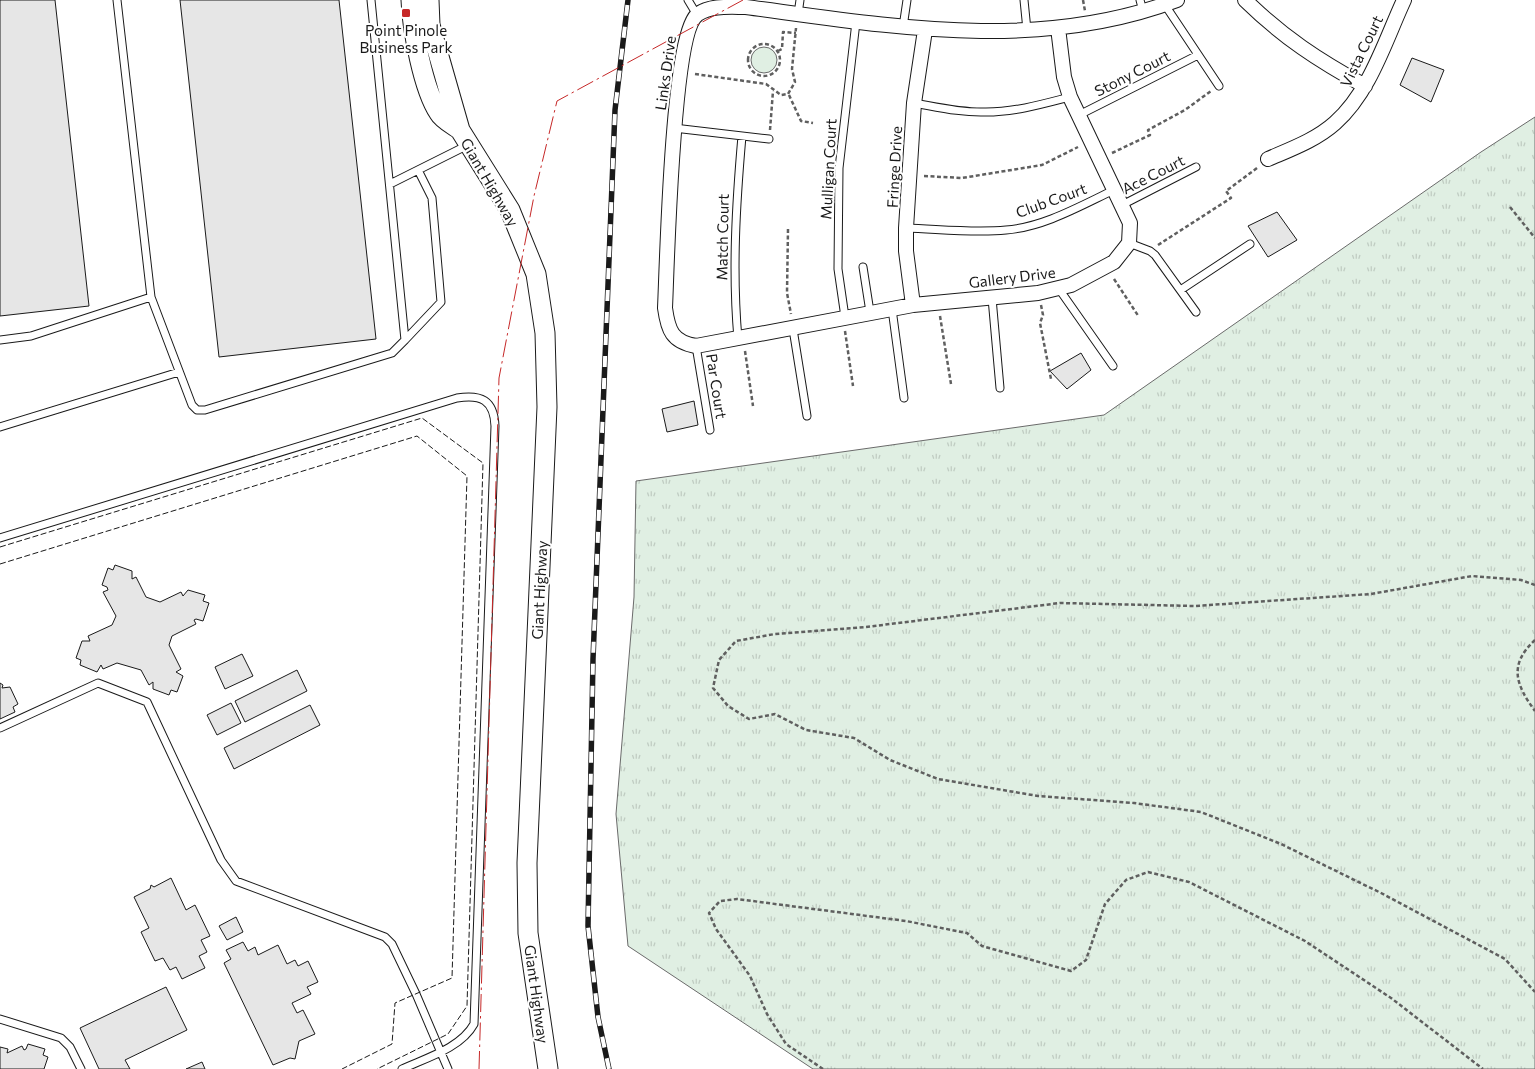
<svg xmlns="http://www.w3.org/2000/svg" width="1535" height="1069" viewBox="0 0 1535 1069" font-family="Commissioner,sans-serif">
<defs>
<pattern id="grass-tufts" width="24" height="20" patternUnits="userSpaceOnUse" patternTransform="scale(1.25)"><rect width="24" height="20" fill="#e0efe3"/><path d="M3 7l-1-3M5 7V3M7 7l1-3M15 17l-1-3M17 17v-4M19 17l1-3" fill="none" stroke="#c0ccc2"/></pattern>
</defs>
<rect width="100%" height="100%" fill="#fff"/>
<path fill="url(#grass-tufts)" stroke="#6a6a6a" d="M 1535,117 L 1535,1069 L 813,1069 L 628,946 L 616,814 L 634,597 L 636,481 L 1104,415 L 1481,152 Z"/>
<path fill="#e0efe3" stroke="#6a6a6a" d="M751 60a13 13 0 1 1 26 0a13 13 0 1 1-26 0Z"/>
<path fill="#e6e6e6" stroke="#1a1a1a" d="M 0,0 L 55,0 L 89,306 L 0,316 Z
M 180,0 L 339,0 L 376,339 L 219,357 Z
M 1412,58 L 1444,70 L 1431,102 L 1400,85 Z
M 1277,212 L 1297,240 L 1268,257 L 1248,226 Z
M 1081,353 L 1091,370 L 1067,389 L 1050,371 Z
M 694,401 L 698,425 L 667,432 L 662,409 Z
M 115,565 L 132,571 L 132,579 L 136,577 L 146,597 L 160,602 L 181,592 L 183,596 L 188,590 L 205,595 L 203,601 L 209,603 L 203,621 L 196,619 L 194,620 L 196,624 L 172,636 L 169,645 L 181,669 L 176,672 L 183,676 L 177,692 L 171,690 L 169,695 L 153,689 L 153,682 L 149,685 L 141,670 L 117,663 L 103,669 L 101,665 L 97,672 L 80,665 L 81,660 L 76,658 L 82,641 L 90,641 L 88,636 L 112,625 L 116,616 L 103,592 L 108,590 L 107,587 L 102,585 L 108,568 L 113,570 Z
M 242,654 L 253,676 L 225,689 L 215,667 Z
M 297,670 L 307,691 L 245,722 L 235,701 Z
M 0,683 L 3,685 L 2,688 L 10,687 L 18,704 L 13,707 L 15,712 L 0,719 Z
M 231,703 L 241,723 L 217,735 L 207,715 Z
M 310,705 L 320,725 L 234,769 L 224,748 Z
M 171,878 L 186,910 L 195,905 L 210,936 L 201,940 L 207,952 L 199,956 L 205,968 L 182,979 L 176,967 L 170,970 L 163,958 L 155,961 L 141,932 L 149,928 L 134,897 L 150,889 L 151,885 L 154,887 Z
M 236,917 L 243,932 L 227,940 L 219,926 Z
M 243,942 L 248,951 L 255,947 L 258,955 L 278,945 L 287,964 L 295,960 L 298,966 L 308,961 L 318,982 L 307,987 L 311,994 L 292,1003 L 297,1013 L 303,1010 L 315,1034 L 299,1041 L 295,1059 L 290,1058 L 273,1065 L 224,963 L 231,959 L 226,950 Z
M 166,987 L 187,1030 L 125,1060 L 130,1069 L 99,1069 L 80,1028 Z
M 28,1044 L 45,1049 L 43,1055 L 48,1057 L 44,1069 L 0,1069 L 0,1047 L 8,1049 L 7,1053 L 22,1046 L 24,1050 L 26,1049 Z
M 202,1062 L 205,1069 L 186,1069 Z"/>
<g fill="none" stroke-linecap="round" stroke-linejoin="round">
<g stroke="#1a1a1a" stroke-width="9">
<path id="lane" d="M 117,0 L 151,297 L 192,405 L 197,410 L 205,410 L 392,353 L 405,340 L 371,0
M 688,0 L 697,15
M 1024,0 L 1027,30
M 1140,0 L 1143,11
M 1165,5 L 1219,86
M 798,14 L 800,0
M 903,27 L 907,0
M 914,103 C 937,107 962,113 986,112 C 1015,112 1043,104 1070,97
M 1079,115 L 1198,55
M 674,128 L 769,139
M 390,184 L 468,145
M 1122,205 L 1196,167
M 906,228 C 939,229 973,233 1006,230 C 1044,227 1080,206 1114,190
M 1129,243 L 1150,251 L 1155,255 L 1196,312
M 863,267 L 870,312
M 1059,289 L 1113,366
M 1182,289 L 1250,244
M 992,298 L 1000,388
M 892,309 L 904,398
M 845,317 L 838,269 L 839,168 L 856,22
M 793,329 L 807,416
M 738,339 C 732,271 736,204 742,136
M 0,340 L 31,336 L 151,297
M 405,340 L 441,302 L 432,198 L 418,170
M 696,346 L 710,430
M 0,427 L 179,372
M 0,538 L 457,398 C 481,394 494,400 495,426 L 474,1024 C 461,1048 426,1058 402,1069
M 0,728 L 98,683 L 147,702 L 221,860 L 236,881 L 385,937 L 392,944 L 416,994 L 448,1069
M 0,1019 L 61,1038 L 70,1047 L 81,1069"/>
</g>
<g stroke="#1a1a1a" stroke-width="16">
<path id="street" d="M 1245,0 C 1284,38 1318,60 1365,86
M 1058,28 L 1064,77 L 1070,97 L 1130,223 L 1129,243 L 1114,262 L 1071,285 L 1038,293 L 913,305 L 696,346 C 672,342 668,330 665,308 C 667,267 672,31 698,14 C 711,5 730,7 746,7 C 889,26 1037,53 1177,0
M 1268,159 C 1291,149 1316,140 1335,123 C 1370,92 1385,41 1404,0
M 913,305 L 906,251 L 906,228 L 914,103 L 925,30"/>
</g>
<g stroke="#1a1a1a" stroke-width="21">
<path id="secondary" d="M 411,0 C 412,29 423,89 439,113 C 443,120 454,125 460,130
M 429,0 L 430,25 L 460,130 L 510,210 L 536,274 L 545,333 L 547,407 L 527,863 L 528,933 L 548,1069"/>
</g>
<path stroke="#5f5f5f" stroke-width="2.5" stroke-dasharray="4 2.5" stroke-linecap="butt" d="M 1083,0 L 1085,11
M748 60a16 16 0 1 1 32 0a16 16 0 1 1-32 0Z
M 778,51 L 782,49 L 783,32 L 796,33
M 695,74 L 766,84 L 781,95 L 788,94 L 795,82 L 792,69 L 796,28
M 789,95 L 801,121 L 813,123
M 770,130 L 773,91
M 1112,153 L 1150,135 L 1148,130 L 1185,110 L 1211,91
M 924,176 L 962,178 L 1042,165 L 1078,147
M 1510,207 L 1535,238
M 788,229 L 787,293 L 791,314
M 1158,245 L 1231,198 L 1226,191 L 1257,168
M 1114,279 L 1139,317
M 1041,305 L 1043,315 L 1040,323 L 1051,379
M 940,316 L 951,384
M 845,331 L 853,386
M 745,351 L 753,406
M 1535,585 L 1521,580 L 1472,576 L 1371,594 L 1195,606 L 1060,603 L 866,627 L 775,634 L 736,641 L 719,660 L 713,688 L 728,706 L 749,719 L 775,714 L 806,730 L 854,738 L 890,760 L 938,779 L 1038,796 L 1134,803 L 1201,812 L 1281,844 L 1381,893 L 1505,959 L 1535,992
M 1535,640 C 1508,665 1516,685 1535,711
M 823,1069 L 786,1044 L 767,1014 L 750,976 L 716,929 L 709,913 L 720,901 L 737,899 L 906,921 L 967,933 L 982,946 L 1071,971 L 1086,960 L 1105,904 L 1126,880 L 1148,872 L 1189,882 L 1305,941 L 1391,998 L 1483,1069"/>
<use href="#lane" stroke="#fff" stroke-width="7"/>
<use href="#street" stroke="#fff" stroke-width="14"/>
<use href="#secondary" stroke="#fff" stroke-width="19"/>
<g stroke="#1a1a1a" stroke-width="5.5">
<path id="rail" d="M 609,1069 L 598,1017 L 588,926 L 593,659 L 615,110 L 628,0"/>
</g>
<use href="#rail" stroke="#fff" stroke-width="4" stroke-dasharray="11" stroke-linecap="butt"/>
<path stroke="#1a1a1a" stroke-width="1" stroke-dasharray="6 2.5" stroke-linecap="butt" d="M 0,547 L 422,418 L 483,463 L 467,1006 L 448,1034 L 377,1069
M 0,564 L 417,436 L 467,476 L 452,978 L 395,1003 L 392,1044 L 342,1069"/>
<path stroke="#c62828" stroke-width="1" stroke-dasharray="18 4 2.5 4" stroke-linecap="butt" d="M 479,1069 L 499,378 L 534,196 L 557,101 L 743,0"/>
</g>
<rect fill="#c62828" stroke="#fff" stroke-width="2" x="401" y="8" width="10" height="10" rx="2.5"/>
<g text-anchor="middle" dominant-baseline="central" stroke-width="4" stroke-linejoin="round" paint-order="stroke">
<g font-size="15" fill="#1a1a1a" stroke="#fff">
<text x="406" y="30">Point Pinole<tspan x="406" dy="17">Business Park</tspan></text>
</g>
<g font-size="15" fill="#1a1a1a" stroke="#fff">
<text transform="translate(1361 51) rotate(-64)">Vista Court</text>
<text transform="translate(665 73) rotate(-82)">Links Drive</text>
<text transform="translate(1132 73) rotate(-27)">Stony Court</text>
<text transform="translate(894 167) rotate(-87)">Fringe Drive</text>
<text transform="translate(828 169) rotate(-87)">Mulligan Court</text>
<text transform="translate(1153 174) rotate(-27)">Ace Court</text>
<text transform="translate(490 182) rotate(60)">Giant Highway</text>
<text transform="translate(1051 200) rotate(-20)">Club Court</text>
<text transform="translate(722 237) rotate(-89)">Match Court</text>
<text transform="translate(1012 277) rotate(-7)">Gallery Drive</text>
<text transform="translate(717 386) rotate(81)">Par Court</text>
<text transform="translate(539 590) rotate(-87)">Giant Highway</text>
<text transform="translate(537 994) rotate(82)">Giant Highway</text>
</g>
</g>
</svg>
